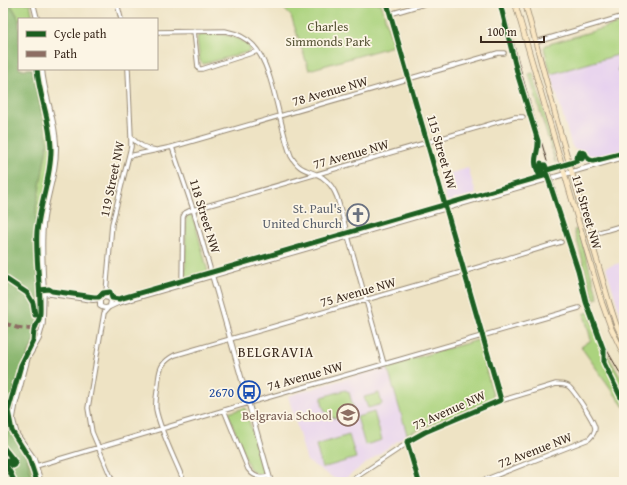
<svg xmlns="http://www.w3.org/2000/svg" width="627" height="485" viewBox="0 0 627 485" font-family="'Gentium Book Plus',serif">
<rect width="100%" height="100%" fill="#fcf5e5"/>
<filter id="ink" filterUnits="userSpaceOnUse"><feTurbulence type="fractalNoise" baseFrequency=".025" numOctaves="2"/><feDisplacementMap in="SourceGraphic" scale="8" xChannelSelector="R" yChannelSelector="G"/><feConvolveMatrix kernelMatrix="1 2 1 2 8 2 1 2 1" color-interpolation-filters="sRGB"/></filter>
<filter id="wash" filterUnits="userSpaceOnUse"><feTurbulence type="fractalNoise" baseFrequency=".012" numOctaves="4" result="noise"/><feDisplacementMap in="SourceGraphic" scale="16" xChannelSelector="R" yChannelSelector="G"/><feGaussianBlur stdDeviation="0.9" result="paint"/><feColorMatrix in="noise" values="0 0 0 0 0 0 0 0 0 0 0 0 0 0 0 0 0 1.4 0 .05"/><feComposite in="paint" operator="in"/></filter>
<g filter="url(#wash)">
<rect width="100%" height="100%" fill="#eee3c4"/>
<path fill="#e7d2ef" d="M 624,53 L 624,152 L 592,160 L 582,150 L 574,149 L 571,144 L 551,74 Z
M 468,168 L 476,194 L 448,203 L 447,201 L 439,177 Z
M 624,262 L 624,327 L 606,267 Z
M 387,366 L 407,434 L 340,482 L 307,461 L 288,396 Z"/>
<path fill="#abd37e" stroke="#737e4e" d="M 10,3 L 30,3 L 33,19 L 19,19 L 19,39 L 17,15 Z
M 278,3 L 381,3 L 393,46 L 309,70 L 291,16 Z
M 624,22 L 624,73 L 621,73 L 617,71 L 619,67 L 621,54 L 551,74 L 544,48 L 546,45 Z
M 200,34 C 218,34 236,33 250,47 L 250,50 L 248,52 L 203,64 L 200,61 L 197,38 Z
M 27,69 L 39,69 L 41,87 L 50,121 L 53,149 L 51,173 L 42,211 L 39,231 L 41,315 L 40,325 L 35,340 L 24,360 L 9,417 L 12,430 L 28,457 L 37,482 L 31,482 L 3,426 L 3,275 L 33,264 L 39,98 Z
M 533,73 L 547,122 L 556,162 L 555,162 L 529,74 Z
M 188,215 L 190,215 L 193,216 L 208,272 L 185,279 L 186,217 Z
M 578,229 L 598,298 L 594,299 L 574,230 Z
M 589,312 L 602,351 L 605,351 L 624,384 L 624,407 L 581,347 L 591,340 L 584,314 Z
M 478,340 L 494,399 L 407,434 L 387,366 Z
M 345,390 L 349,392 L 355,414 C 340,426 320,416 322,397 Z
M 379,393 L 382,404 L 368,408 L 364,397 Z
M 245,408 L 264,470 L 264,474 L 255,474 L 249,467 L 228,413 Z
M 374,412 L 382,440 L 365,445 L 357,417 Z
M 349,435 L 356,458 L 322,468 L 316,445 Z"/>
<path fill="#88b56d" stroke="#627046" d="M 3,3 L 10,3 L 19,19 L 19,69 L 32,69 L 48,141 L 36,208 L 40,327 L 21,372 L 12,401 L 10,414 L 10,427 L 27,458 L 33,482 L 3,482 Z"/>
</g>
<g filter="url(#ink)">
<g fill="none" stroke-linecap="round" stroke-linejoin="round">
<g stroke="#948671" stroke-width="5.5">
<path id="minor" d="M 117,3 L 121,19
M 387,3 L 501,400
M 390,14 L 427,3
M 194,31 L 198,67 L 199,69 L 202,69 L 258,51
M 157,32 L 225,31 C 235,33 245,37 253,45 C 274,66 279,127 291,156 C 300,172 308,169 322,177 C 329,182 334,189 337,197 L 384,364
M 536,42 L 624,16
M 131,137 C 138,145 146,149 156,150
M 172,147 L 193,209 L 212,275
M 129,156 L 172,147 L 498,53 L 504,53
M 600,232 L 624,225
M 182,284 L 183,217 L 185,213 L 189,211 L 515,117 L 523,117
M 109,298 L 106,292 L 112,224 L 131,147 L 131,137 L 128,69
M 109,307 L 104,313 L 88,408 L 92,432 L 113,482
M 224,410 L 248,469 C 254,477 260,479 269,476
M 407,442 L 419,482
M 36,466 L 252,402 L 579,308
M 41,482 L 34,458 L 17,434 L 13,419 L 16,403 L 28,358 L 39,339 L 43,324 L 44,293
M 184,482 C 176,461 160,431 156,409 C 155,401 157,393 158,385 C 159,369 161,362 175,355 L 469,270 L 561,242
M 349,482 L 418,436 L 497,402 L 556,384 C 560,384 564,384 568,386 C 573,389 594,421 595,428 C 595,432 592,436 589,439 L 479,482"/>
</g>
<g stroke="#948671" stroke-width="6">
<path id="tertiary" d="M 33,3 L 37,19
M 42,69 C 44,95 55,118 56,144 C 57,174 45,198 43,226 C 41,248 43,271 44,293 L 93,300 L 101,299
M 212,275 L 271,482
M 110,306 L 111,301 L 109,298 L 104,297 L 100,299 L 100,306 C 106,311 112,305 118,303 L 624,157"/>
</g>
<g stroke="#948671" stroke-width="6">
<path id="secondary" d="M 515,3 L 602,303 L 611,328 L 624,355
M 525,3 L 557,121 L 609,302 L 616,324 L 624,341"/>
</g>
<use href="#minor" stroke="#fff" stroke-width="3.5"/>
<use href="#tertiary" stroke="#fff" stroke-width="4"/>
<use href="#secondary" stroke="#fae7c3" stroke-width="4.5"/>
<path stroke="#3b2a1e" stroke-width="1" d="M 503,3 L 522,75 L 553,182 L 597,326 L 608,352 L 624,380"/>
<path stroke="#8d6e63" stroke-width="4" stroke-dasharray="8 4" stroke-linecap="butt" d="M 3,324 C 9,323 14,328 20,328 C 25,329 29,328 34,330"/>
<g stroke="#fcf5e5" stroke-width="8">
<path id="cycleway" d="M 387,3 L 501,400 L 425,432 L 407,442 L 419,482
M 500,3 L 518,76 L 538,141 C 539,154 531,159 539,174 L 546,173 L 547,175
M 541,163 L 540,170 L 542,169 L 545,165 L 547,170 L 577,161 L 576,157 L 582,159 L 583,157 L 579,154 L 580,152 L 585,153 L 588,159 L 593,161 L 624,153
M 547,175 L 578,270 L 586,302 L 604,351 L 604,363 L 624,404
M 3,277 L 27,293 L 33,303 L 35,315
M 40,290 L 49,289 L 52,291 L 94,297 L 99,297 L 103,293 L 110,292 L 112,298 L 119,299 L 547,175
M 3,447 L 15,462 L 15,465 L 13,466 L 7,460 L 4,462 L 11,474 L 14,482
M 37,482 L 29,458 L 12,431 L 8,411 L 21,365 L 33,341 L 34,330 L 39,319 L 40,313 C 41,286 35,257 37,231 C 40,203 51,178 51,150 C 51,121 39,97 37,69"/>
</g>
<use href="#cycleway" stroke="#1b5e20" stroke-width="5"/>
</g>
</g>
<defs>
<g id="church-ring" transform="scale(1.15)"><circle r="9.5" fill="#fcf5e5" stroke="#6b7280" stroke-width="1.5"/><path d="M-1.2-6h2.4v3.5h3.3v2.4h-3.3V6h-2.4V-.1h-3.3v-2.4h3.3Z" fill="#6b7280"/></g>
<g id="bus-ring" transform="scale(1.15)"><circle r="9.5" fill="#fcf5e5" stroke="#1a4fb4" stroke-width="1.5"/><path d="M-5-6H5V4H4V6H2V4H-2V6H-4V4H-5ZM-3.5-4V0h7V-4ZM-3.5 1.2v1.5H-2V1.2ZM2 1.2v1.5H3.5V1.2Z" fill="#1a4fb4"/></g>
<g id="school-ring" transform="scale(1.15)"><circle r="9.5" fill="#fcf5e5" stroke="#8d6e63" stroke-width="1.5"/><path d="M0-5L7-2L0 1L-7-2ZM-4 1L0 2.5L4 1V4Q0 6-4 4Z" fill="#8d6e63"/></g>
</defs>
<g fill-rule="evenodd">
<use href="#church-ring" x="358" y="215"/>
<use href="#bus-ring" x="249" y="392"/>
<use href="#school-ring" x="348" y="415"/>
</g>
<g text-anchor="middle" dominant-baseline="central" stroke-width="3.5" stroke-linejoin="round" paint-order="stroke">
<g font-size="13" fill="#575436" stroke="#fcf5e5">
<text x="328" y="26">Charles<tspan x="328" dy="15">Simmonds Park</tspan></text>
</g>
<g font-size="13" fill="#3b2a1e" stroke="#fcf5e5">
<text transform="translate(330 91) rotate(-16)">78 Avenue NW</text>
<text transform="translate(442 152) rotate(74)">115 Street NW</text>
<text transform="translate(351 154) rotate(-16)">77 Avenue NW</text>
<text transform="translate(112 179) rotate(-78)">119 Street NW</text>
<text transform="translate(587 212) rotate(74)">114 Street NW</text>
<text transform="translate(205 216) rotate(73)">118 Street NW</text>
<text transform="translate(358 292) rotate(-16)">75 Avenue NW</text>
<text transform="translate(305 376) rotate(-16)">74 Avenue NW</text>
<text transform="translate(449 410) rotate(-24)">73 Avenue NW</text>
<text transform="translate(535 450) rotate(-21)">72 Avenue NW</text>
</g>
<g font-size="13" fill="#5b616d" stroke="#fcf5e5" text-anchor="end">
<text x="342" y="208">St. Paul's<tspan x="342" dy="15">United Church</tspan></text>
</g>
<g font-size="13" fill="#164399" stroke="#fcf5e5" text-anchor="end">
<text x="234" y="392">2670</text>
</g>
<g font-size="13" fill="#785e54" stroke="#fcf5e5" text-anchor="end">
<text x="332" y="415">Belgravia School</text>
</g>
<g font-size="14" letter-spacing="1" fill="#3b2a1e" stroke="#fcf5e5">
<text x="276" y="352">BELGRAVIA</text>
</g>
</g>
<rect width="627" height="485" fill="none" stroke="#fcf5e5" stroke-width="16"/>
<rect x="18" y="18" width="140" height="52" fill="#fcf5e5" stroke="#afa495"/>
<rect x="26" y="31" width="20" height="6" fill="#1b5e20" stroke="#afa495"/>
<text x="54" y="38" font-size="12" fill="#3b2a1e">Cycle path</text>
<rect x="26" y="51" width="20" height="6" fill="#8d6e63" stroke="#afa495"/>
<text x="54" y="58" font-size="12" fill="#3b2a1e">Path</text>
<path d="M481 36v6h63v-6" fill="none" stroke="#3b2a1e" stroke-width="2"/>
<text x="487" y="36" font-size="12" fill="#3b2a1e" stroke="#fcf5e5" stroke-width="3" paint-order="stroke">100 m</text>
</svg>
